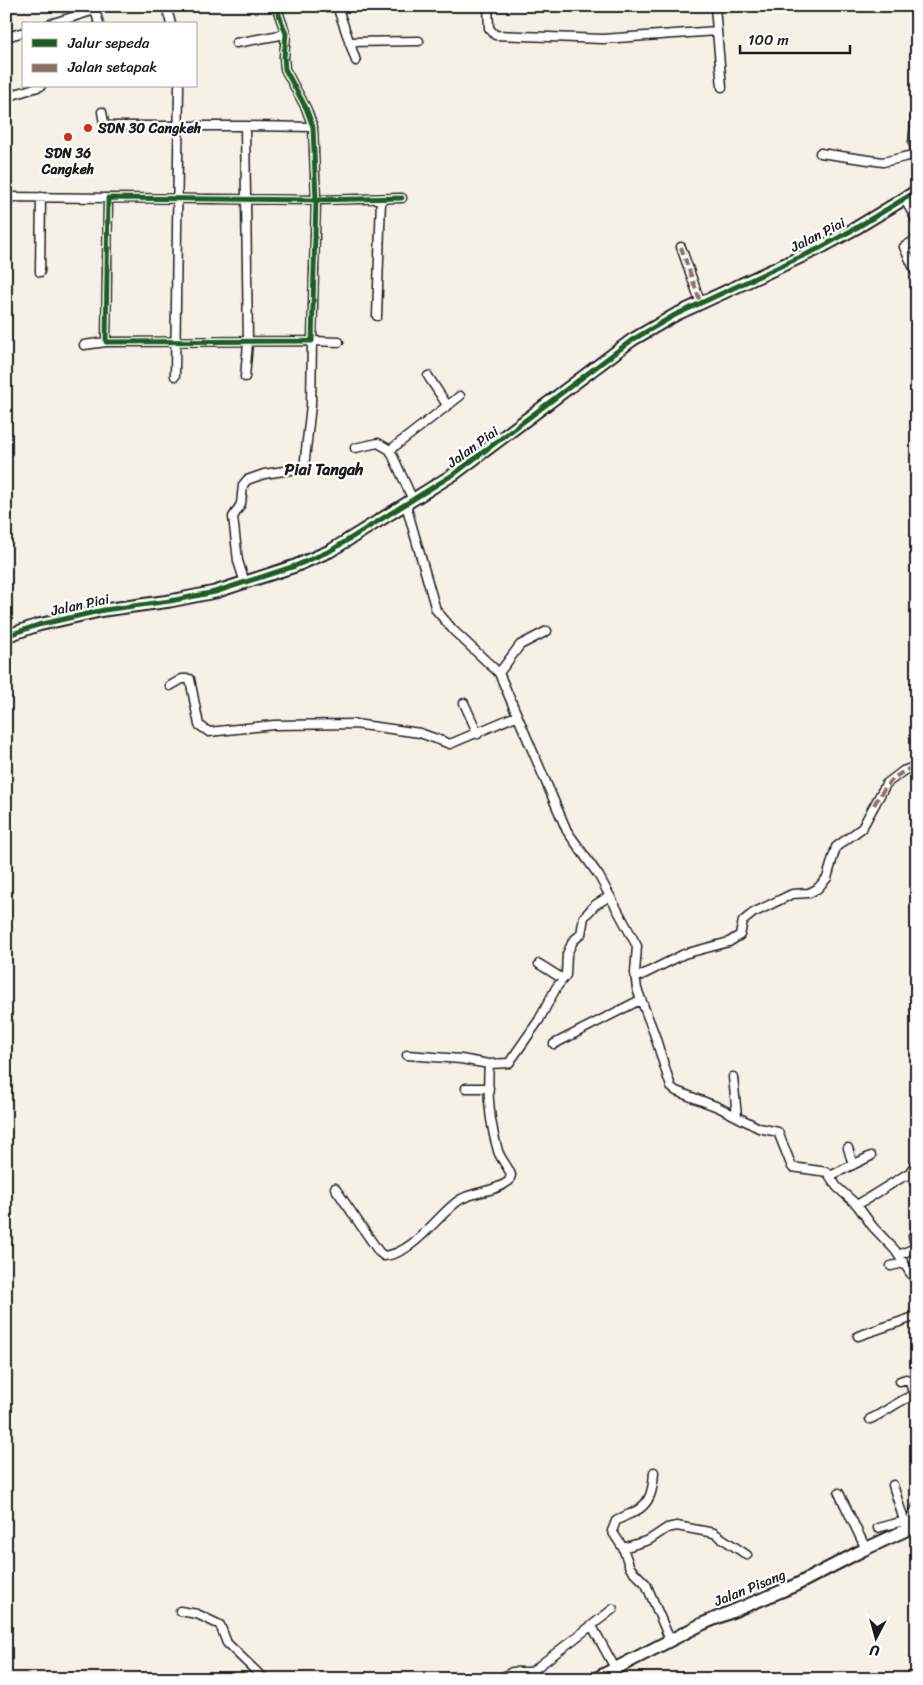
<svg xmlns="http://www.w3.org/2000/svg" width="923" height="1685" viewBox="0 0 923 1685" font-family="Sriracha,sans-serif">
<rect width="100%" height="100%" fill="#f6f1e7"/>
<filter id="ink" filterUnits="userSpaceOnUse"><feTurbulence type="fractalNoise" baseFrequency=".02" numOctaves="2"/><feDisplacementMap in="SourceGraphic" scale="10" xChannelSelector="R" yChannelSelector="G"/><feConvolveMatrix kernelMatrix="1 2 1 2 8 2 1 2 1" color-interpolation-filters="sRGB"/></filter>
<g filter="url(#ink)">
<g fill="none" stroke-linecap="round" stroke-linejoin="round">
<g stroke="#1c1c1c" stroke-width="11">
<path id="street" d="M 94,6 L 99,24
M 166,6 L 171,24
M 276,6 L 286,34 L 284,57 L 285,69 L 306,108 L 313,127 L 316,200 L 312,341 L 106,342 L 108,198 L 316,200 L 402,198
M 337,6 L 356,61
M 488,6 L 489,28 L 495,35 L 603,39 L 717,31 L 715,6
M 50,24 L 95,10
M 717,31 L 722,87
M 6,37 L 24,32
M 349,42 L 419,41
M 236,43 L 286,34
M 6,97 L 41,86
M 917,103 L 913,143 L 917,153
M 102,112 L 104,123 L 107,126 L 245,126
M 820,153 L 883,162 L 917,154
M 6,197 L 108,198
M 905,200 L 917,221
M 917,239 L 904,247 L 917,275
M 681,247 L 701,304
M 40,272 L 41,197
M 377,316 L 381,199
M 84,345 L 106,342
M 175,376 L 179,86
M 428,376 L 447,405
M 245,377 L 248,343 L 245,126 L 313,127
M 355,448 L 378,443 L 390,450 L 460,396
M 390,450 L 413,500
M 406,505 L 436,610 L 454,631 L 499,673 L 567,831 L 599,876 L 637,946 L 635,973 L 637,989 L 654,1033 L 671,1087 L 676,1091 L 718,1107 L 759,1128 L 778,1132 L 792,1167 L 827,1172 L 837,1187 L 857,1205 L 873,1227 L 895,1250 L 917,1283
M 245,583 L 238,561 L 233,517 L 241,504 L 243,485 L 247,480 L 264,474 L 304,468 L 311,405 L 312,341 L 339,342
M 499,673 L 520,645 L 547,631
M 170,686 L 182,679 L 190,679 L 199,725 L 209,732 L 274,725 L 355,724 L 420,733 L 450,744 L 516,716
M 464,703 L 478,734
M 539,964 L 563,979
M 636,978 L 684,954 L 729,942 L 740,935 L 743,921 L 753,913 L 792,894 L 809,893 L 817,889 L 827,878 L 836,847 L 862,828 L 886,784 L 903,771 L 917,766
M 554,1044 L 640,1000
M 407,1055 L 461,1059 L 489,1064 L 509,1063 L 539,1020 L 556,988 L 566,975 L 567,954 L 573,941 L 581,934 L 584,917 L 595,905 L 608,897
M 733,1077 L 737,1116
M 466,1088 L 489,1088
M 848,1148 L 853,1165
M 909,1173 L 917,1187
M 830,1176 L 871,1156
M 335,1188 L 379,1252 L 384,1256 C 413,1254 437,1216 458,1201 C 471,1191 494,1193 509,1181 L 511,1175 C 508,1166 501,1160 498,1151 C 490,1124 487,1092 489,1064
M 857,1205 L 909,1173 L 917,1162
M 916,1247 L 913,1236 L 917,1228
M 899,1255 L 917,1247
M 891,1266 L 904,1263
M 858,1336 L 917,1316
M 900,1381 L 906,1379 L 910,1381 L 913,1395
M 870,1419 C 883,1414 906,1395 917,1395
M 654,1472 C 653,1489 651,1504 634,1512 C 628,1515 622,1517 616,1521 L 612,1531 L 623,1548 L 630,1568 L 646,1584 L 670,1640
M 893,1485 L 907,1530
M 839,1493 L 866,1549
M 913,1527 L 911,1519 L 917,1507
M 878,1528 L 904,1521
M 623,1548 L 649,1540 L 667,1528 L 677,1526 L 714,1533 L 747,1555
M 180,1611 L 197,1614 L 220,1625 L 227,1643 L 264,1679
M 592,1626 L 615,1668
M 500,1679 L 512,1672 L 531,1672 L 613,1609"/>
</g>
<g stroke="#1c1c1c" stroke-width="15">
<path id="secondary" d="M 6,636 L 38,625 L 104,610 L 170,601 L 215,592 L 295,566 L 330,551 L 454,474 L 632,340 L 675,315 L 820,248 L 856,228 L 917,191
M 595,1679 L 702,1624 L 796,1585 L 863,1550 L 917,1525"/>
</g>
<use href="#street" stroke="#fff" stroke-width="8"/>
<use href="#secondary" stroke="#fff" stroke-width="11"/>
<path stroke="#8d6e63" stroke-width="4" stroke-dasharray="8 4" stroke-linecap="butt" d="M 681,247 L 701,304
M 874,805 C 885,786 894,773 917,766"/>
<g stroke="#fff" stroke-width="8">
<path id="cycleway" d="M 276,6 L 286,34 L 284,57 L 285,69 L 306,108 L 313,127 L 316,200 L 312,341 L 106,342 L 108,198 L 316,200 L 402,198
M 6,636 L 38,625 L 104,610 L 170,601 L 215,592 L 295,566 L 330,551 L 454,474 L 632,340 L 675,315 L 820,248 L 856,228 L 917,191"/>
</g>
<use href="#cycleway" stroke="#1b5e20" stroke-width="5"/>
</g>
</g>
<g fill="#c8321e" stroke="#fff" stroke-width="2">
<circle cx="88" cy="128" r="5"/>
<circle cx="68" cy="137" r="5"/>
</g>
<g text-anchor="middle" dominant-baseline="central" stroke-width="4.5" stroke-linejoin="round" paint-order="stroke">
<g font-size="14" font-weight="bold" fill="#1c1c1c" stroke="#fff" text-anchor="start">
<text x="98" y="128">SDN 30 Cangkeh</text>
<text x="68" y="153" text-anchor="middle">SDN 36<tspan x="68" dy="16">Cangkeh</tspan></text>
</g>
<g font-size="14" fill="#1c1c1c" stroke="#fff">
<text transform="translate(818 235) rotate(-27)">Jalan Piai</text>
<text transform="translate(473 447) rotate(-36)">Jalan Piai</text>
<text transform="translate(80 605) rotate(-12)">Jalan Piai</text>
<text transform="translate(750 1588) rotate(-22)">Jalan Pisang</text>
</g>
<g font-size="16" font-weight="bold" fill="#1c1c1c" stroke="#fff">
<text x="324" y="469">Piai Tangah</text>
</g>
</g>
<rect width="923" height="1685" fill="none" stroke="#fff" stroke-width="25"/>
<rect x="12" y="12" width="898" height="1660" fill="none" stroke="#1c1c1c" stroke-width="2" filter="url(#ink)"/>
<rect x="22" y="22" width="175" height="65" fill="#ffffff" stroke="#a4a4a4"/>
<rect x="32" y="39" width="25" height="8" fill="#1b5e20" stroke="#a4a4a4"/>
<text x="68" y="48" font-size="15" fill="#1c1c1c">Jalur sepeda</text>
<rect x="32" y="64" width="25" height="8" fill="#8d6e63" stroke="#a4a4a4"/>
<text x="68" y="72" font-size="15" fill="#1c1c1c">Jalan setapak</text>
<g transform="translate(876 1638) rotate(186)" stroke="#ffffff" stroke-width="4" paint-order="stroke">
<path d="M0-4L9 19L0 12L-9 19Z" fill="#1c1c1c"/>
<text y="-8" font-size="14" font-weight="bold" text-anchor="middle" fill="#1c1c1c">U</text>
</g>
<path d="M740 45v8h110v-8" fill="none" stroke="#1c1c1c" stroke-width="2.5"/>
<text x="748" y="45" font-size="15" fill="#1c1c1c" stroke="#ffffff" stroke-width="4" paint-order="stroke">100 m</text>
</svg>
